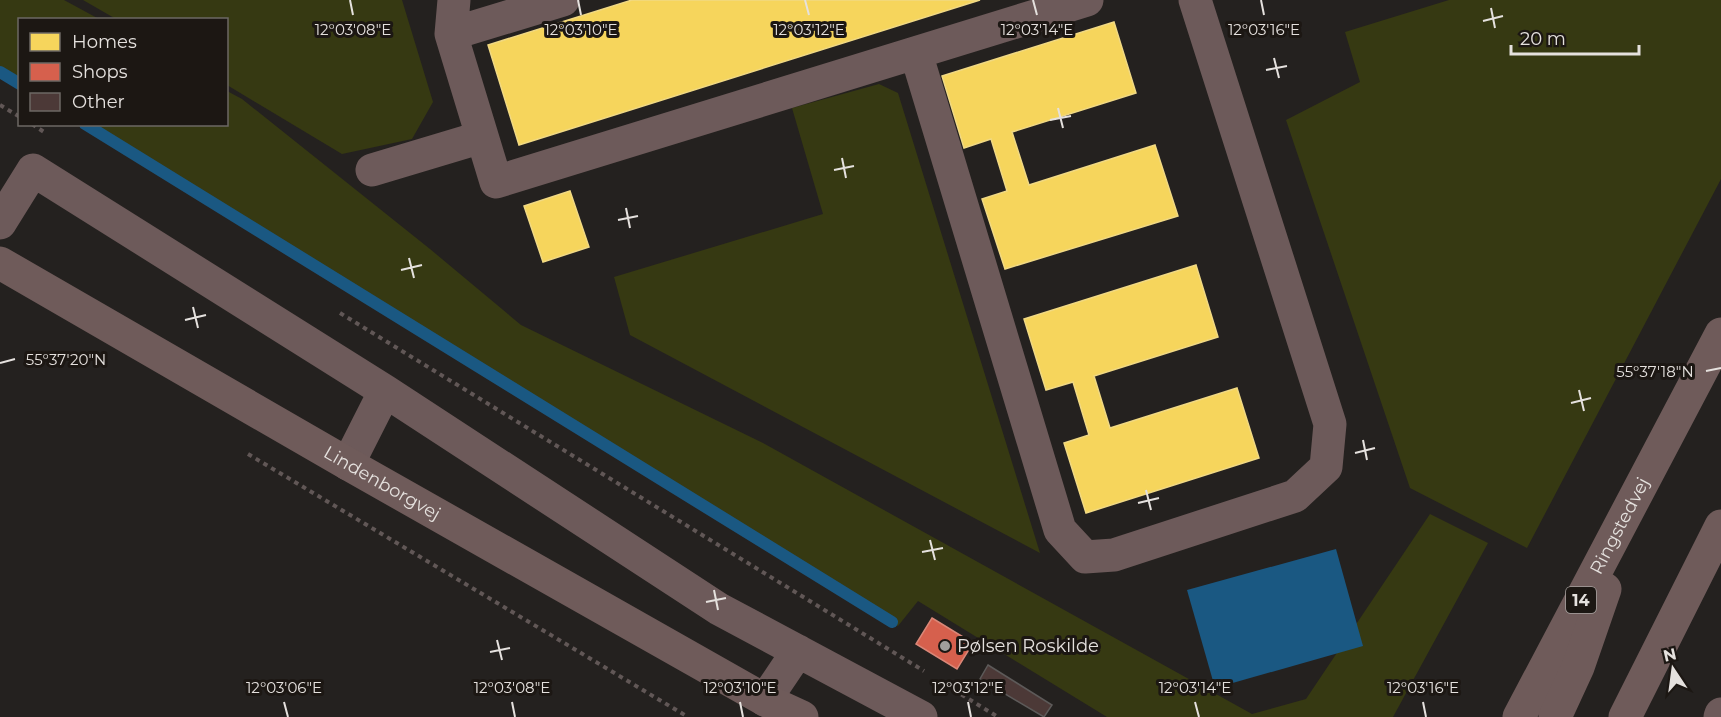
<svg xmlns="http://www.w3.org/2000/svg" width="1721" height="717" viewBox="0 0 1721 717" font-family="Montserrat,sans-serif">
<rect width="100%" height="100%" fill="#24211f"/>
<path fill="#363912" d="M 0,0 L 64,0 L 99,19 L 20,20 L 19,85 L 0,73 Z
M 83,0 L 402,0 L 433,102 L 412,139 L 342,154 L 227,85 L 226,20 L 116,19 Z
M 1449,0 L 1721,0 L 1721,179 L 1527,548 L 1410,488 L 1286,120 L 1360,82 L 1345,32 Z
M 879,84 L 898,93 L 1040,553 L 630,335 L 614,277 L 823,214 L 792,108 Z
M 227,91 L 242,99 L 430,249 L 521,325 L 763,443 L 1252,714 L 1306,699 L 1430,514 L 1488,543 L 1393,717 L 1107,717 L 918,601 L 898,626 L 82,125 L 226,124 Z"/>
<path fill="#1a5882" d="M 1336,549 L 1363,646 L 1215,688 L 1187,590 Z"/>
<path fill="#f6d55c" stroke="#f1d983" stroke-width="1.5" d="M 632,0 L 980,0 L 519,145 L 488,45 Z
M 1114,22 L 1136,93 L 1012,132 L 1029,185 L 1155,145 L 1178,216 L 1005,269 L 982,199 L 1007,191 L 991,139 L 964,148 L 942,76 Z
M 570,191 L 589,247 L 543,262 L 524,206 Z
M 1196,265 L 1218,337 L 1094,376 L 1110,428 L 1237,388 L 1259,458 L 1086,513 L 1064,443 L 1089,435 L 1073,382 L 1046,390 L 1024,319 Z"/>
<path fill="#d6604d" stroke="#da8778" stroke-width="1.5" d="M 932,618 L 973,643 L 957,669 L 916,644 Z"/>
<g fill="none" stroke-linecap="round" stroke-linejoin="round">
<path stroke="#1a5882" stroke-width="12" d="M 0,72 L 20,84
M 85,124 L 892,622"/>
</g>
<path fill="#4c3937" stroke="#5d5a59" stroke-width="1.5" d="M 988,665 L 1052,705 L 1044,717 L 980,679 Z"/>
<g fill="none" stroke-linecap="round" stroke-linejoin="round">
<path stroke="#615756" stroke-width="4" stroke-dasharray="4.5 4.5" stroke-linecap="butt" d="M 0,105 L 20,117
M 32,124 L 44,132
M 340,313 L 924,671
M 248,454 L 688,717
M 946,685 L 998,717"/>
<path stroke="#6d5a5a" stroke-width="33" d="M 454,0 L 451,34 L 496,182 L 1087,0
M 451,34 L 563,0
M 916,53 L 1060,530 L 1085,557 L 1114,555 L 1295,496 L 1326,467 L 1330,424 L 1195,0
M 372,170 L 482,137
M 0,223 L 33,170 L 385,391 L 719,609 L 921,717
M 348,464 L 385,391
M 765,700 L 798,651
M 1720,717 L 1721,714"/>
<g stroke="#6f5b5a" stroke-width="33">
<path id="s1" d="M 0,263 L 348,464 L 765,700 L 802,717"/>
<path id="s2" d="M 1519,717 L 1721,334"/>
<path d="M 1555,717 L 1578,667 L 1605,589"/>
<path d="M 1625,717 L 1721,526"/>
</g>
</g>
<path fill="none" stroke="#e5e1de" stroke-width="2" d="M 350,0 L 353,15M 578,0 L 581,15M 805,0 L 809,15M 1033,0 L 1037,15M 1261,0 L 1264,15M 1491,8 L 1495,28M 1483,21 L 1503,16M 1274,58 L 1279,78M 1266,70 L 1287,66M 1058,108 L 1063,128M 1050,120 L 1071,116M 842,158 L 846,178M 834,170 L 854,166M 626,208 L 630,228M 618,220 L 638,216M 409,258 L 414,278M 401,270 L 422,265M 193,307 L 198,328M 185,320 L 206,315M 0,363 L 15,359M 1706,371 L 1721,368M 1579,390 L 1584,411M 1571,403 L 1591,398M 1363,440 L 1367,460M 1355,453 L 1375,448M 1146,490 L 1151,510M 1138,503 L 1159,498M 930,540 L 935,560M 922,552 L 943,548M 714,590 L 718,610M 706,602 L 726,598M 497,640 L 502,660M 490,652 L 510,648M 284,702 L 288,717M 512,702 L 515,717M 740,702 L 743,717M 968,702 L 971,717M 1195,702 L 1199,717M 1423,702 L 1426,717"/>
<circle fill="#a19e9b" stroke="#1c1713" stroke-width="2" cx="945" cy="646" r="6"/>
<g text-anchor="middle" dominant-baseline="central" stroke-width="6" stroke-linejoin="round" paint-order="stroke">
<rect fill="#1c1713" stroke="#a9a4a1" stroke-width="1.5" x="1566" y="587" width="30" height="26" rx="4.5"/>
<g font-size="16" font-weight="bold" fill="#e5e1de">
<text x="1581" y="600">14</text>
</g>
<g font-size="18" fill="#e5e1de" stroke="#1c1713">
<text stroke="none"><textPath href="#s1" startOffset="441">Lindenborgvej</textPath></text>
<text stroke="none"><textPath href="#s2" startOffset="216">Ringstedvej</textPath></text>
</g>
<g font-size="18" fill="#e5e1de" stroke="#1c1713" text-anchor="start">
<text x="957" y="646">Pølsen Roskilde</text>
</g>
</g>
<g font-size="15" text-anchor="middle" fill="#e5e1de" stroke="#1c1713" stroke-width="6" stroke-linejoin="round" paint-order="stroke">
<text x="353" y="35">12°03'08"E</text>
<text x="581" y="35">12°03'10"E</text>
<text x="809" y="35">12°03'12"E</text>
<text x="1037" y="35">12°03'14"E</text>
<text x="1264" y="35">12°03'16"E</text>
<text x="66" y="365">55°37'20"N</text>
<text x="1655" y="377">55°37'18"N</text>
<text x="284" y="693">12°03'06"E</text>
<text x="512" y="693">12°03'08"E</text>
<text x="740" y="693">12°03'10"E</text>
<text x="968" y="693">12°03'12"E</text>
<text x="1195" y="693">12°03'14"E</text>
<text x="1423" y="693">12°03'16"E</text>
</g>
<rect x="18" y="18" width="210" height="108" fill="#1c1713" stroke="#6c6864" stroke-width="1.5"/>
<rect x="30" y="33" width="30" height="18" fill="#f6d55c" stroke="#6c6864" stroke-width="1.5"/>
<text x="72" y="48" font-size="18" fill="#e5e1de">Homes</text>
<rect x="30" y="63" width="30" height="18" fill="#d6604d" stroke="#6c6864" stroke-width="1.5"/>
<text x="72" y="78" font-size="18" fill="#e5e1de">Shops</text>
<rect x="30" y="93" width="30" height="18" fill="#4c3937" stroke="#6c6864" stroke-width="1.5"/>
<text x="72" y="108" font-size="18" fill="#e5e1de">Other</text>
<g transform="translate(1673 669) rotate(347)" stroke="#1c1713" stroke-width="4.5" paint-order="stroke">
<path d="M0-4.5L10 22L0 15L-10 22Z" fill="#e5e1de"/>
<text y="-9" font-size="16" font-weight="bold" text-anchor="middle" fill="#e5e1de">N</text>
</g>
<path d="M1511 45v9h128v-9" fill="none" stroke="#e5e1de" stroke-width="3"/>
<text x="1520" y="45" font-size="18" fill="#e5e1de" stroke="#1c1713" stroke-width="4.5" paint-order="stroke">20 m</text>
</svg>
